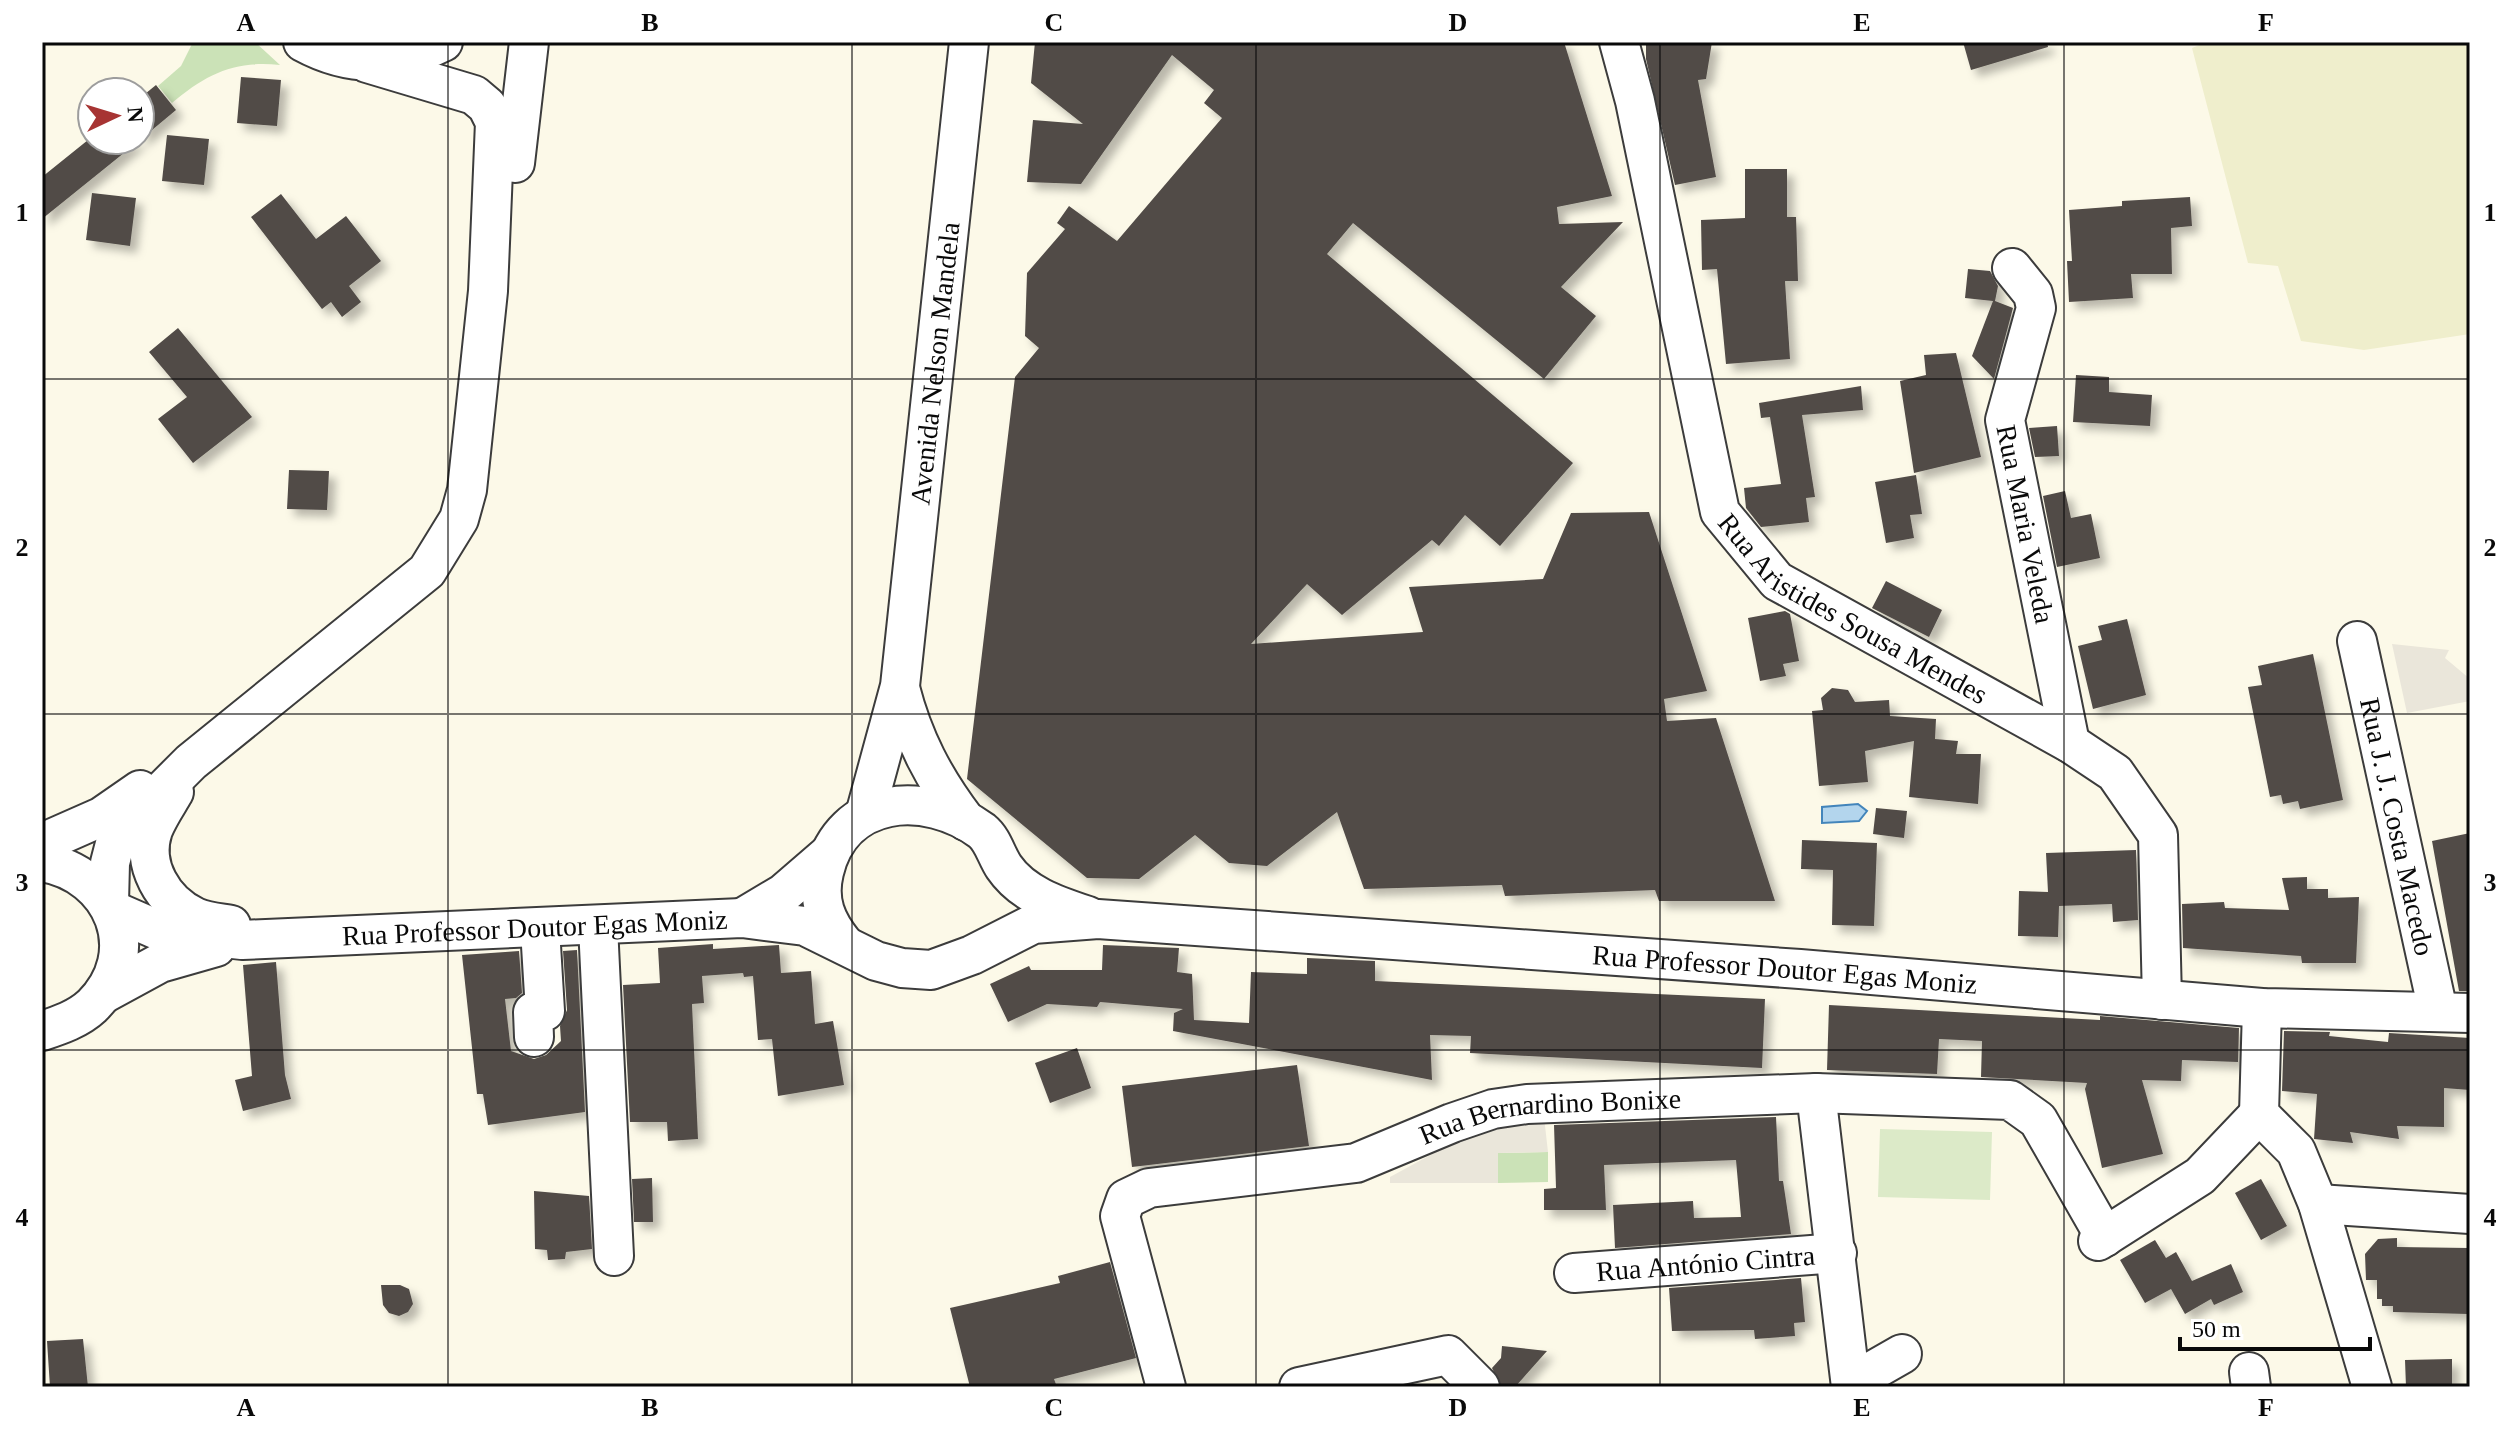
<svg xmlns="http://www.w3.org/2000/svg" width="2512" height="1429" viewBox="0 0 2512 1429" font-family="Georgia,serif">
<defs>
<filter id="shadow"><feDropShadow dx="7" dy="7" stdDeviation="4" flood-color="#0004"/></filter>
</defs>
<rect width="100%" height="100%" fill="#fcf9e8"/>
<path fill="#efeecc" d="M 2207,42 L 2470,42 L 2470,334 L 2364,350 L 2301,341 L 2278,266 L 2248,263 L 2192,48 Z"/>
<path fill="#cbe2b7" d="M 193,42 L 255,42 L 280,65 C 235,60 206,74 172,103 L 158,86 L 181,66 Z
M 1548,1152 L 1548,1182 L 1498,1183 L 1498,1153 Z"/>
<path fill="#dceac8" d="M 1880,1129 L 1992,1132 L 1990,1200 L 1878,1197 Z"/>
<path fill="#eae6da" d="M 2392,644 L 2449,650 L 2445,658 L 2470,679 L 2470,701 L 2407,713 Z
M 1544,1117 L 1548,1152 L 1498,1153 L 1498,1183 L 1390,1183 L 1390,1177 L 1436,1152 L 1482,1133 Z"/>
<path fill="#b3d5ed" stroke="#4385bb" stroke-width="2" d="M 1858,804 L 1867,811 L 1859,821 L 1822,823 L 1822,807 Z"/>
<path fill="#514b47" filter="url(#shadow)" d="M 1035,42 L 1564,42 L 1612,196 L 1557,207 L 1559,224 L 1623,222 L 1561,287 L 1596,316 L 1544,379 L 1353,223 L 1327,254 L 1573,463 L 1500,546 L 1465,515 L 1439,546 L 1432,540 L 1342,615 L 1307,584 L 1251,644 L 1423,632 L 1409,587 L 1543,579 L 1571,513 L 1649,512 L 1707,691 L 1664,699 L 1667,721 L 1716,718 L 1775,901 L 1659,901 L 1655,890 L 1505,896 L 1502,885 L 1364,889 L 1337,812 L 1267,866 L 1229,863 L 1195,835 L 1139,879 L 1087,878 L 967,779 L 1015,377 L 1039,348 L 1025,336 L 1027,273 L 1065,229 L 1057,223 L 1069,206 L 1117,241 L 1222,118 L 1204,103 L 1214,90 L 1172,55 L 1081,184 L 1027,182 L 1033,120 L 1083,124 L 1031,83 Z
M 1646,42 L 1712,42 L 1706,79 L 1698,80 L 1716,177 L 1675,185 L 1646,59 Z
M 1963,42 L 2047,42 L 2048,47 L 1971,70 Z
M 241,77 L 281,80 L 277,126 L 237,123 Z
M 156,85 L 176,110 L 140,140 L 140,98 Z
M 167,135 L 209,139 L 204,185 L 162,181 Z
M 88,140 L 140,140 L 42,219 L 42,177 Z
M 1745,169 L 1787,169 L 1787,217 L 1796,217 L 1798,281 L 1785,281 L 1790,359 L 1726,364 L 1717,269 L 1702,270 L 1701,220 L 1745,218 Z
M 92,193 L 136,198 L 130,246 L 86,240 Z
M 281,194 L 316,239 L 346,216 L 381,261 L 349,286 L 361,302 L 342,317 L 331,302 L 322,309 L 251,217 Z
M 2190,197 L 2192,226 L 2171,228 L 2172,274 L 2131,274 L 2133,298 L 2069,302 L 2067,261 L 2072,261 L 2069,210 L 2122,206 L 2122,201 Z
M 1968,269 L 1990,271 L 1998,286 L 1995,301 L 2013,308 L 1994,379 L 1972,356 L 1993,301 L 1965,298 Z
M 178,328 L 252,417 L 193,463 L 158,419 L 187,397 L 149,352 Z
M 1956,353 L 1981,457 L 1914,473 L 1900,381 L 1926,375 L 1924,355 Z
M 2076,375 L 2109,377 L 2109,392 L 2152,395 L 2150,426 L 2073,422 Z
M 1861,386 L 1863,410 L 1802,415 L 1815,497 L 1806,498 L 1809,522 L 1761,527 L 1746,508 L 1744,488 L 1781,484 L 1770,417 L 1761,418 L 1759,403 Z
M 2057,426 L 2059,456 L 2035,457 L 2029,428 Z
M 289,470 L 329,471 L 327,510 L 287,509 Z
M 1916,475 L 1922,514 L 1910,515 L 1914,538 L 1886,543 L 1875,482 Z
M 2065,491 L 2071,518 L 2091,514 L 2100,558 L 2057,567 L 2043,496 Z
M 1886,581 L 1942,610 L 1929,637 L 1872,608 Z
M 1785,611 L 1790,614 L 1799,661 L 1783,664 L 1786,676 L 1760,681 L 1748,618 Z
M 2127,619 L 2146,695 L 2093,709 L 2078,646 L 2102,640 L 2098,626 Z
M 2313,654 L 2343,800 L 2300,809 L 2298,801 L 2283,804 L 2281,795 L 2270,797 L 2248,687 L 2262,685 L 2258,666 Z
M 1832,688 L 1848,690 L 1855,702 L 1889,700 L 1890,716 L 1936,719 L 1935,739 L 1958,741 L 1956,754 L 1981,754 L 1978,804 L 1909,797 L 1914,741 L 1865,751 L 1868,782 L 1819,786 L 1812,711 L 1823,710 L 1821,698 Z
M 1876,808 L 1907,811 L 1904,838 L 1873,834 Z
M 2470,833 L 2470,991 L 2459,991 L 2432,841 Z
M 1802,840 L 1877,843 L 1874,926 L 1832,925 L 1833,870 L 1801,869 Z
M 2136,850 L 2138,920 L 2113,922 L 2112,904 L 2059,906 L 2058,937 L 2018,936 L 2019,891 L 2048,892 L 2046,853 Z
M 2307,877 L 2307,889 L 2328,889 L 2328,898 L 2359,897 L 2356,963 L 2302,963 L 2301,956 L 2183,948 L 2182,904 L 2224,902 L 2225,908 L 2289,910 L 2282,878 Z
M 713,944 L 713,949 L 779,945 L 781,973 L 811,971 L 815,1024 L 833,1021 L 844,1085 L 778,1096 L 772,1039 L 758,1040 L 753,976 L 744,977 L 743,973 L 702,976 L 704,1003 L 692,1004 L 698,1139 L 668,1141 L 667,1122 L 630,1122 L 623,985 L 660,983 L 658,948 Z
M 1103,945 L 1179,948 L 1177,972 L 1192,974 L 1194,1020 L 1249,1023 L 1251,972 L 1307,974 L 1307,958 L 1375,961 L 1375,981 L 1765,999 L 1762,1068 L 1470,1053 L 1471,1036 L 1430,1035 L 1432,1080 L 1173,1031 L 1174,1013 L 1183,1009 L 1100,1002 L 1097,1007 L 1047,1004 L 1008,1022 L 990,984 L 1029,966 L 1031,970 L 1102,970 Z
M 577,950 L 585,1112 L 488,1125 L 483,1094 L 477,1094 L 462,955 L 519,951 L 522,993 L 516,998 L 505,999 L 511,1051 L 534,1059 L 546,1055 L 561,1041 L 560,1026 L 567,1010 L 563,951 Z
M 276,962 L 285,1075 L 291,1099 L 243,1111 L 235,1080 L 252,1076 L 243,965 Z
M 1829,1005 L 2100,1020 L 2100,1016 L 2239,1028 L 2238,1062 L 2182,1060 L 2181,1081 L 2142,1080 L 2163,1154 L 2102,1168 L 2085,1089 L 2087,1083 L 1981,1077 L 1982,1041 L 1939,1039 L 1937,1074 L 1827,1070 Z
M 2284,1031 L 2330,1032 L 2329,1036 L 2388,1042 L 2389,1033 L 2470,1038 L 2470,1090 L 2444,1088 L 2444,1127 L 2397,1126 L 2399,1139 L 2350,1132 L 2353,1143 L 2314,1139 L 2317,1094 L 2282,1091 Z
M 1077,1048 L 1091,1088 L 1050,1103 L 1035,1063 Z
M 1297,1065 L 1309,1146 L 1132,1167 L 1122,1086 Z
M 1776,1117 L 1779,1181 L 1783,1181 L 1791,1234 L 1615,1248 L 1613,1205 L 1693,1201 L 1694,1218 L 1741,1217 L 1736,1160 L 1604,1165 L 1606,1210 L 1544,1210 L 1544,1189 L 1556,1188 L 1554,1125 Z
M 652,1178 L 653,1222 L 634,1222 L 632,1179 Z
M 2261,1179 L 2287,1226 L 2261,1240 L 2235,1193 Z
M 534,1191 L 589,1196 L 592,1249 L 566,1252 L 565,1259 L 548,1260 L 547,1250 L 535,1249 Z
M 2397,1238 L 2397,1247 L 2469,1248 L 2468,1314 L 2393,1312 L 2393,1306 L 2382,1306 L 2382,1299 L 2377,1299 L 2377,1280 L 2366,1280 L 2365,1254 L 2378,1239 Z
M 2155,1240 L 2166,1258 L 2176,1252 L 2192,1281 L 2231,1264 L 2243,1292 L 2214,1305 L 2211,1299 L 2185,1314 L 2171,1289 L 2145,1303 L 2120,1260 Z
M 1110,1262 L 1136,1358 L 1054,1379 L 1057,1387 L 970,1387 L 950,1308 L 1060,1283 L 1058,1276 Z
M 1801,1278 L 1805,1322 L 1794,1323 L 1795,1336 L 1755,1339 L 1754,1330 L 1672,1331 L 1669,1288 Z
M 381,1285 L 400,1285 L 409,1289 L 413,1304 L 408,1312 L 399,1316 L 389,1313 L 383,1305 Z
M 83,1339 L 88,1387 L 50,1387 L 47,1341 Z
M 1502,1346 L 1547,1351 L 1515,1387 L 1501,1387 L 1492,1368 L 1501,1358 Z
M 2452,1359 L 2452,1387 L 2406,1387 L 2405,1360 Z"/>
<g fill="none" stroke-linecap="round" stroke-linejoin="round">
<g stroke="#3c3c3c" stroke-width="42">
<g id="minor">
<path d="M 303,42 C 351,68 394,66 443,42"/>
<path id="s1" d="M 1619,42 L 1635,101 L 1720,512 L 1777,581 L 2070,743 L 2115,773 L 2158,835 L 2162,1000"/>
<path d="M 515,163 L 529,42"/>
<path id="s2" d="M 2012,268 L 2033,294 L 2036,308 L 2005,420 L 2070,743"/>
<path id="s3" d="M 2357,641 L 2438,1011"/>
<path d="M 900,688 C 913,739 934,779 966,821"/>
<path d="M 174,792 C 167,804 158,817 153,830 C 141,865 163,902 195,917 C 206,922 220,923 231,925"/>
<path id="s4" d="M 866,811 L 900,686 L 969,42"/>
<path d="M 42,843 L 101,817 L 140,790"/>
<path d="M 42,862 C 114,874 146,953 92,1006 C 78,1019 60,1025 42,1031"/>
<path d="M 109,903 L 110,863 L 117,836 L 191,762 L 427,571 L 459,519 L 467,490 L 488,291 L 495,122 L 487,106 L 474,95 L 367,63"/>
<path id="s5" d="M 112,910 L 160,931 L 242,940 L 742,918 L 805,926 L 876,961 L 902,968 L 931,970 L 972,955 L 1033,924 L 1098,919 L 1800,969 L 2262,1008 L 2470,1013"/>
<path d="M 742,918 L 784,893 L 828,855"/>
<path d="M 598,926 L 614,1256"/>
<path d="M 844,944 C 826,922 817,901 824,872 C 842,796 925,789 982,831 C 993,840 996,855 1004,867 C 1023,895 1058,906 1088,916"/>
<path d="M 103,994 L 160,963 L 216,947"/>
<path d="M 2262,1008 L 2259,1114 L 2296,1151 L 2318,1204 L 2372,1387"/>
<path d="M 534,1037 L 533,1012 L 545,1011 L 540,929"/>
<path d="M 1816,1093 L 1851,1387"/>
<path d="M 2318,1204 L 2470,1214"/>
<path d="M 2098,1241 L 2200,1176 L 2259,1114"/>
<path id="s6" d="M 1574,1273 L 1837,1253"/>
<path d="M 2249,1372 L 2251,1387"/>
<path id="s7" d="M 1166,1387 L 1120,1216 L 1126,1199 L 1149,1188 L 1356,1163 L 1452,1123 L 1493,1109 L 1527,1104 L 1816,1093 L 2010,1100 L 2038,1120 L 2105,1237"/>
<path d="M 1299,1387 L 1448,1355 L 1480,1387"/>
<path d="M 1853,1387 L 1867,1374 L 1902,1354"/>
</g>
</g>
<use href="#minor" stroke="#fff" stroke-width="38"/>
</g>
<path fill="none" stroke="#090909" stroke-width="2" stroke-opacity="0.55" d="M 448,42 L 448,1387M 852,42 L 852,1387M 1256,42 L 1256,1387M 1660,42 L 1660,1387M 2064,42 L 2064,1387M 42,379 L 2470,379M 42,714 L 2470,714M 42,1050 L 2470,1050"/>
<g text-anchor="middle" dominant-baseline="central" stroke-width="8" stroke-linejoin="round" paint-order="stroke">
<g font-size="28" fill="#090909" stroke="#fff">
<text stroke="none"><textPath href="#s4" startOffset="454">Avenida Nelson Mandela</textPath></text>
<text stroke="none"><textPath href="#s2" startOffset="270">Rua Maria Veleda</textPath></text>
<text stroke="none"><textPath href="#s1" startOffset="648">Rua Aristides Sousa Mendes</textPath></text>
<text stroke="none"><textPath href="#s3" startOffset="190">Rua J. J. Costa Macedo</textPath></text>
<text stroke="none"><textPath href="#s5" startOffset="428">Rua Professor Doutor Egas Moniz</textPath></text>
<text stroke="none"><textPath href="#s5" startOffset="1700">Rua Professor Doutor Egas Moniz</textPath></text>
<text stroke="none"><textPath href="#s7" startOffset="632">Rua Bernardino Bonixe</textPath></text>
<text stroke="none"><textPath href="#s6" startOffset="132">Rua António Cintra</textPath></text>
</g>
</g>
<rect width="2512" height="1429" fill="none" stroke="#ffffff" stroke-width="88"/>
<g transform="translate(116 116) rotate(86)"><circle r="38" fill="#ffffff" stroke="#9d9d9d" stroke-width="2"/>
<path d="M0-6L14 30L0 20L-14 30Z" fill="#a73433"/>
<text y="-12" font-size="22" font-weight="bold" text-anchor="middle" fill="#090909">N</text>
</g>
<path d="M2180 1337v12h190v-12" fill="none" stroke="#090909" stroke-width="4"/>
<text x="2192" y="1337" font-size="24" fill="#090909" stroke="#ffffff" stroke-width="6" paint-order="stroke">50 m</text>
<rect x="44" y="44" width="2424" height="1341" fill="none" stroke="#090909" stroke-width="3"/>
<g font-size="26" text-anchor="middle" font-weight="bold" fill="#090909">
<text x="246" y="31">A</text>
<text x="650" y="31">B</text>
<text x="1054" y="31">C</text>
<text x="1458" y="31">D</text>
<text x="1862" y="31">E</text>
<text x="2266" y="31">F</text>
<text x="22" y="221">1</text>
<text x="2490" y="221">1</text>
<text x="22" y="556">2</text>
<text x="2490" y="556">2</text>
<text x="22" y="891">3</text>
<text x="2490" y="891">3</text>
<text x="22" y="1226">4</text>
<text x="2490" y="1226">4</text>
<text x="246" y="1416">A</text>
<text x="650" y="1416">B</text>
<text x="1054" y="1416">C</text>
<text x="1458" y="1416">D</text>
<text x="1862" y="1416">E</text>
<text x="2266" y="1416">F</text>
</g>
</svg>
